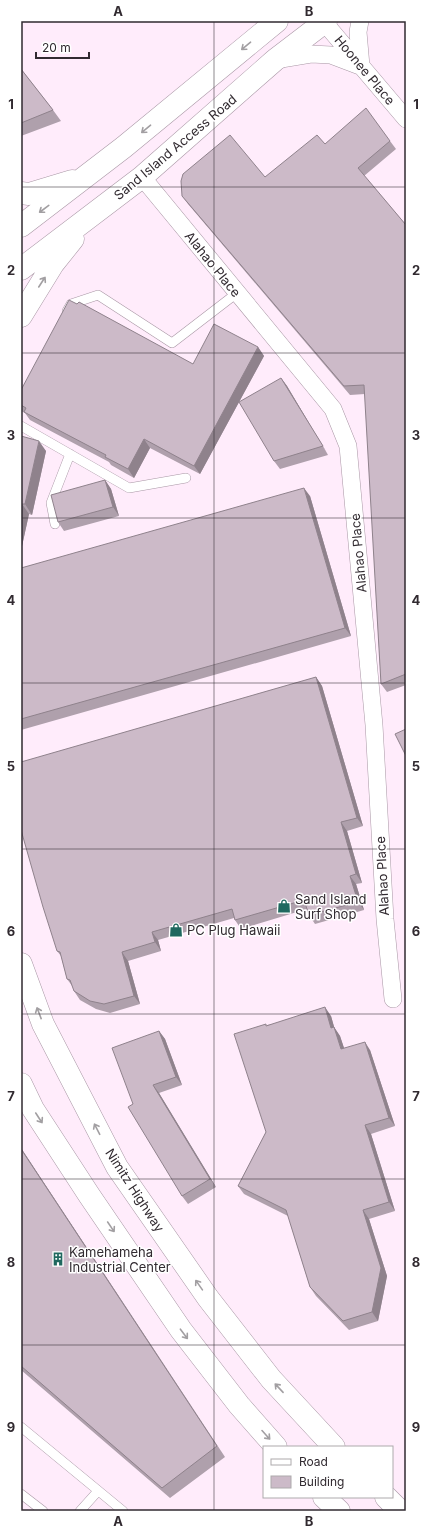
<svg xmlns="http://www.w3.org/2000/svg" width="427" height="1532" viewBox="0 0 427 1532" font-family="Inter,sans-serif">
<rect width="100%" height="100%" fill="#ffecfb"/>
<g fill="none" stroke-linecap="round" stroke-linejoin="round">
<g stroke="#a997a5" stroke-width="10">
<path id="lane" d="M 67,311 L 71,304 L 98,295 L 172,343 L 237,293
M 21,426 L 129,488 L 186,478
M 55,524 L 51,503 L 70,454
M 21,1427 L 123,1511
M 21,1494 L 43,1511
M 80,1511 L 98,1491"/>
</g>
<g stroke="#a997a5" stroke-width="18">
<path id="street" d="M 323,21 L 406,119
M 360,21 L 358,32 L 361,66
M 275,60 L 311,54 L 331,55 L 360,66
M 142,177 L 333,409 L 348,446 L 374,725 L 385,919 L 393,999"/>
</g>
<g stroke="#a997a5" stroke-width="23">
<path id="secondary" d="M 21,193 L 29,194 L 72,181
M 21,226 L 124,147 L 277,21
M 21,269 L 142,177 L 275,60 L 326,21
M 21,316 L 53,264 L 73,239"/>
</g>
<g stroke="#a997a5" stroke-width="23">
<path id="primary" d="M 21,964 L 43,1024 L 117,1167 L 208,1298 L 271,1379 L 334,1447
M 21,1084 L 33,1109 L 89,1195 L 181,1330 L 239,1405 L 276,1447
M 324,1497 L 339,1511
M 386,1497 L 400,1511"/>
</g>
<use href="#lane" stroke="#fff" stroke-width="9"/>
<use href="#street" stroke="#fff" stroke-width="17"/>
<use href="#secondary" stroke="#fff" stroke-width="22"/>
<use href="#primary" stroke="#fff" stroke-width="22"/>
</g>
<path fill="#afa0ac" d="M 21,69 L 53,110 L 61,121 L 21,136 Z
M 390,141 L 396,149 L 364,176 L 406,225 L 406,685 L 387,692 L 381,684 L 365,394 L 350,395 L 188,204 L 182,196 L 265,177 L 325,144 Z
M 258,347 L 264,356 L 200,474 L 150,448 L 134,478 L 111,465 L 109,462 L 30,420 L 25,413 L 21,411 L 21,390 L 193,364 Z
M 281,378 L 287,386 L 328,455 L 280,469 L 274,461 Z
M 21,436 L 46,451 L 32,515 L 29,514 L 22,546 L 21,546 Z
M 105,480 L 111,489 L 119,516 L 64,531 L 58,522 Z
M 310,496 L 351,636 L 21,730 L 21,568 Z
M 316,677 L 322,686 L 363,826 L 347,831 L 362,883 L 356,884 L 364,910 L 315,924 L 309,915 L 307,909 L 241,929 L 235,920 L 234,918 L 158,940 L 161,951 L 128,961 L 140,1004 L 110,1013 L 96,1009 L 80,1000 L 74,991 L 73,987 L 67,979 L 61,956 L 57,951 Z
M 331,1016 L 334,1027 L 340,1036 L 344,1048 L 370,1050 L 395,1126 L 371,1134 L 395,1211 L 369,1219 L 387,1276 L 378,1321 L 349,1330 L 316,1296 L 310,1287 L 288,1216 L 244,1194 L 238,1186 L 266,1132 L 267,1025 Z
M 159,1031 L 165,1039 L 182,1085 L 159,1093 L 216,1187 L 188,1204 L 182,1196 L 133,1104 Z
M 21,1148 L 225,1457 L 170,1498 L 21,1370 Z"/>
<path fill="#8f828c" d="M 258,347 L 264,356 L 200,474 L 194,466 Z
M 281,378 L 287,386 L 328,455 L 323,446 Z
M 144,439 L 150,448 L 134,478 L 128,469 Z
M 39,441 L 46,451 L 32,515 L 25,504 Z
M 105,480 L 111,489 L 119,516 L 113,507 Z
M 304,488 L 310,496 L 351,636 L 345,628 Z
M 22,504 L 29,514 L 22,546 L 21,544 L 21,507 Z
M 316,677 L 322,686 L 363,826 L 357,818 Z
M 341,822 L 347,831 L 362,883 L 356,874 Z
M 350,876 L 356,884 L 364,910 L 358,902 Z
M 152,932 L 158,940 L 161,951 L 155,942 Z
M 122,952 L 128,961 L 140,1004 L 134,996 Z
M 325,1007 L 331,1016 L 337,1037 L 331,1028 Z
M 334,1027 L 340,1036 L 347,1057 L 341,1049 Z
M 159,1031 L 165,1039 L 182,1085 L 176,1077 Z
M 365,1042 L 370,1050 L 395,1126 L 389,1118 Z
M 153,1085 L 159,1093 L 216,1187 L 210,1179 Z
M 365,1125 L 371,1134 L 395,1211 L 389,1202 Z
M 21,1148 L 225,1457 L 21,1149 Z
M 363,1210 L 369,1219 L 387,1276 L 378,1321 L 372,1312 Z"/>
<path fill="#ccbac8" stroke="#8f828c" d="M 21,69 L 53,110 L 21,123 Z
M 366,108 L 390,141 L 358,168 L 406,225 L 406,674 L 381,684 L 364,385 L 344,386 L 182,196 L 181,181 L 183,174 L 230,135 L 265,177 L 317,135 L 325,144 Z
M 69,300 L 77,304 L 79,302 L 193,364 L 214,324 L 258,347 L 194,466 L 144,439 L 128,469 L 105,457 L 106,455 L 24,412 L 26,408 L 21,405 L 21,390 Z
M 281,378 L 323,446 L 274,461 L 239,402 Z
M 21,436 L 39,441 L 25,504 L 22,504 L 21,507 Z
M 105,480 L 113,507 L 58,522 L 51,495 Z
M 304,488 L 345,628 L 21,719 L 21,568 Z
M 316,677 L 357,818 L 341,822 L 356,874 L 350,876 L 358,902 L 309,915 L 304,900 L 235,920 L 232,909 L 152,932 L 155,942 L 122,952 L 134,996 L 104,1004 L 90,1001 L 74,991 L 70,980 L 67,979 L 60,952 L 57,951 L 43,907 L 21,830 L 21,762 Z
M 406,729 L 406,756 L 395,734 Z
M 325,1007 L 331,1028 L 334,1027 L 341,1049 L 365,1042 L 389,1118 L 365,1125 L 389,1202 L 363,1210 L 381,1268 L 372,1312 L 343,1321 L 310,1287 L 286,1210 L 238,1186 L 266,1132 L 234,1034 L 266,1024 L 266,1026 Z
M 159,1031 L 176,1077 L 153,1085 L 210,1179 L 182,1196 L 128,1107 L 133,1104 L 112,1048 Z
M 21,1149 L 217,1446 L 162,1488 L 21,1366 Z"/>
<defs><path id="oneway-shaft" d="M-6 0H5M1.5-3L5.5 0L1.5 3" fill="none" stroke-width="1.6" stroke-linecap="round" stroke-linejoin="round"/></defs>
<g stroke="#a29fa2">
<use href="#oneway-shaft" transform="translate(246 46) rotate(140)"/>
<use href="#oneway-shaft" transform="translate(146 129) rotate(140)"/>
<use href="#oneway-shaft" transform="translate(44 209) rotate(143)"/>
<use href="#oneway-shaft" transform="translate(42 282) rotate(-57)"/>
<use href="#oneway-shaft" transform="translate(39 1013) rotate(-111)"/>
<use href="#oneway-shaft" transform="translate(39 1118) rotate(57)"/>
<use href="#oneway-shaft" transform="translate(97 1129) rotate(-117)"/>
<use href="#oneway-shaft" transform="translate(111 1227) rotate(56)"/>
<use href="#oneway-shaft" transform="translate(199 1285) rotate(-125)"/>
<use href="#oneway-shaft" transform="translate(184 1334) rotate(53)"/>
<use href="#oneway-shaft" transform="translate(279 1388) rotate(-133)"/>
<use href="#oneway-shaft" transform="translate(266 1435) rotate(48)"/>
</g>
<path fill="none" stroke="#312a30" stroke-width="1" stroke-opacity="0.55" d="M 214,21 L 214,1511M 21,187 L 406,187M 21,353 L 406,353M 21,518 L 406,518M 21,683 L 406,683M 21,849 L 406,849M 21,1014 L 406,1014M 21,1179 L 406,1179M 21,1345 L 406,1345"/>
<defs>
<g id="shop-bare" transform="scale(1.08)"><path d="M-5-2.5h2.3a2.7 3.5 0 0 1 5.4 0H5L5.5 6h-11ZM-1.5-2.5h3a1.5 2.3 0 0 0-3 0Z" fill="#1f685f" stroke="#fff" stroke-width="2.5" paint-order="stroke"/></g>
<g id="building-bare" transform="scale(1.08)"><path d="M-4-6H4V6H1V3H-1V6H-4ZM-2.5-4.3h1.7v1.8h-1.7ZM.8-4.3h1.7v1.8H.8ZM-2.5-1h1.7V.8h-1.7ZM.8-1h1.7V.8H.8Z" fill="#1f685f" stroke="#fff" stroke-width="2.5" paint-order="stroke"/></g>
</defs>
<g fill-rule="evenodd">
<use href="#shop-bare" x="284" y="906"/>
<use href="#shop-bare" x="176" y="930"/>
<use href="#building-bare" x="58" y="1259"/>
</g>
<g text-anchor="middle" dominant-baseline="central" stroke-width="3" stroke-linejoin="round" paint-order="stroke">
<g font-size="13" fill="#312a30" stroke="#fff">
<text transform="translate(365 70) rotate(50)">Hoonee Place</text>
<text transform="translate(175 147) rotate(-40)">Sand Island Access Road</text>
<text transform="translate(213 264) rotate(51)">Alahao Place</text>
<text transform="translate(358 553) rotate(-95)">Alahao Place</text>
<text transform="translate(382 876) rotate(-93)">Alahao Place</text>
<text transform="translate(135 1190) rotate(57)">Nimitz Highway</text>
</g>
<g font-size="13" fill="#312a30" stroke="#fff" text-anchor="start">
<text x="295" y="899">Sand Island<tspan x="295" dy="15">Surf Shop</tspan></text>
<text x="187" y="930">PC Plug Hawaii</text>
<text x="69" y="1252">Kamehameha<tspan x="69" dy="15">Industrial Center</tspan></text>
</g>
</g>
<rect width="427" height="1532" fill="none" stroke="#ffffff" stroke-width="44"/>
<rect x="263" y="1446" width="130" height="52" fill="#ffffff" stroke="#adaaac"/>
<rect x="271" y="1459" width="20" height="6" fill="#ffffff" stroke="#adaaac"/>
<text x="299" y="1466" font-size="12" fill="#312a30">Road</text>
<rect x="271" y="1476" width="20" height="12" fill="#ccbac8" stroke="#adaaac"/>
<text x="299" y="1486" font-size="12" fill="#312a30">Building</text>
<path d="M36 52v6h53v-6" fill="none" stroke="#312a30" stroke-width="2"/>
<text x="42" y="52" font-size="12" fill="#312a30" stroke="#ffffff" stroke-width="3" paint-order="stroke">20 m</text>
<rect x="22" y="22" width="383" height="1488" fill="none" stroke="#312a30" stroke-width="1.5"/>
<g font-size="13" text-anchor="middle" font-weight="bold" fill="#312a30">
<text x="118" y="16">A</text>
<text x="309" y="16">B</text>
<text x="11" y="109">1</text>
<text x="416" y="109">1</text>
<text x="11" y="275">2</text>
<text x="416" y="275">2</text>
<text x="11" y="440">3</text>
<text x="416" y="440">3</text>
<text x="11" y="605">4</text>
<text x="416" y="605">4</text>
<text x="11" y="771">5</text>
<text x="416" y="771">5</text>
<text x="11" y="936">6</text>
<text x="416" y="936">6</text>
<text x="11" y="1101">7</text>
<text x="416" y="1101">7</text>
<text x="11" y="1267">8</text>
<text x="416" y="1267">8</text>
<text x="11" y="1432">9</text>
<text x="416" y="1432">9</text>
<text x="118" y="1526">A</text>
<text x="309" y="1526">B</text>
</g>
</svg>
